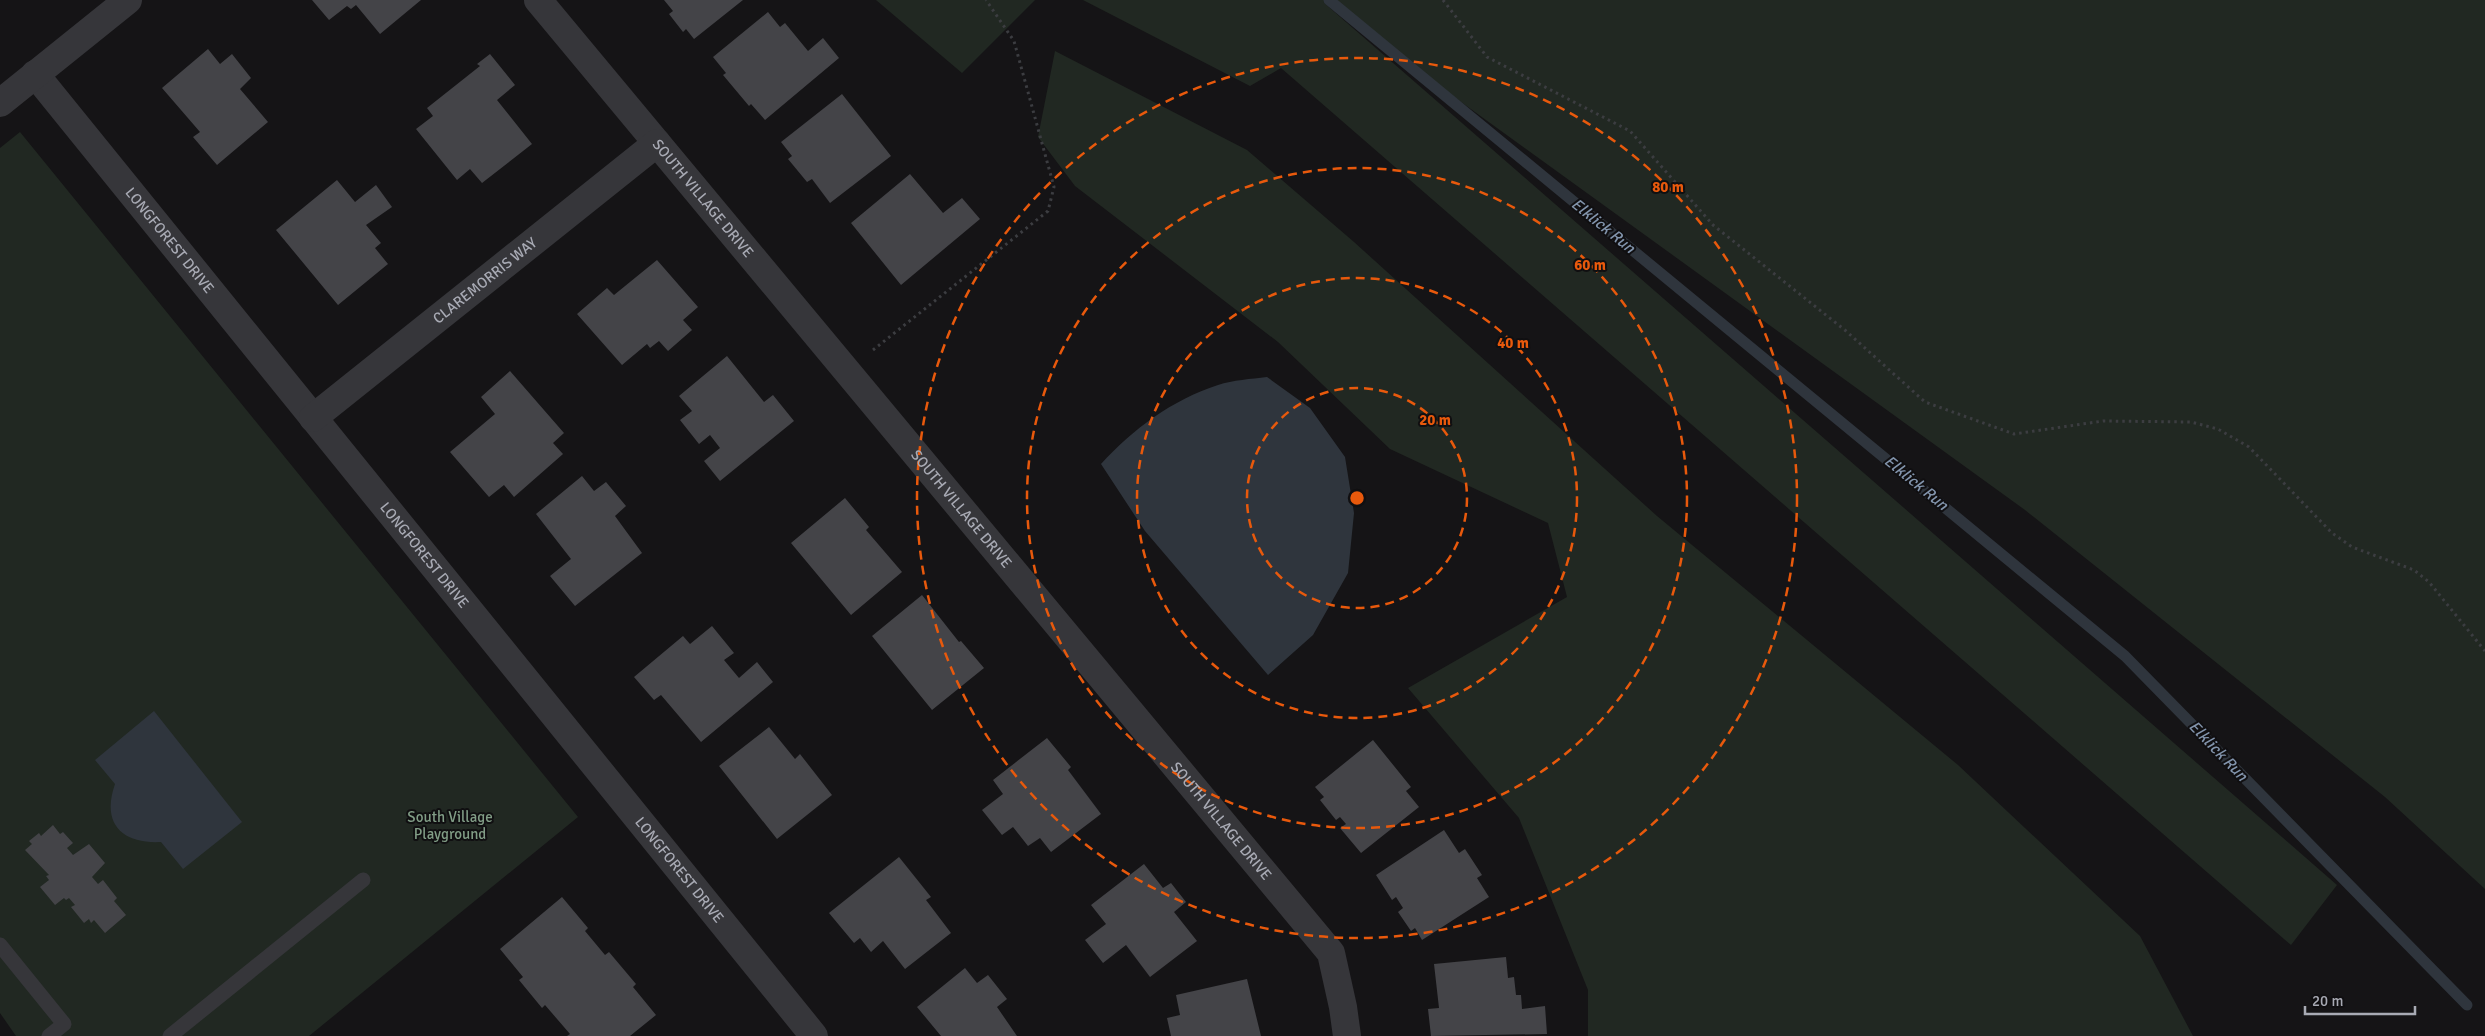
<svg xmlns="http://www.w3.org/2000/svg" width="2485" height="1036" viewBox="0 0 2485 1036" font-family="Signika,sans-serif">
<rect width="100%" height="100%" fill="#151416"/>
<path fill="#212822" d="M 876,0 L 1035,0 L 962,73 Z
M 1083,0 L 2485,0 L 2485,889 L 2385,797 L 2025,510 L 1323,2 L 2337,885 L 2291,945 L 1281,68 L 1250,86 Z
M 1055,51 L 1247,150 L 1354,242 L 1657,516 L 1958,765 L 2140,936 L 2193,1036 L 1588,1036 L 1588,990 L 1519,818 L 1408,688 L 1567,597 L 1548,523 L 1390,449 L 1278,342 L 1075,186 L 1038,137 Z
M 20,132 L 578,817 L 309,1036 L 16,1036 L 0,1013 L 0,148 Z"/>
<path fill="#2f353d" d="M 1267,377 L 1310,408 L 1345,457 L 1354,513 L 1348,573 L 1313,635 L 1268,675 L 1145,531 L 1101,464 C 1133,429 1172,400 1218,385 C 1233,380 1251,379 1267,377 Z
M 154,711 L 242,822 L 183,869 L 161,842 C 122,844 101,824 115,784 L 95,760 Z"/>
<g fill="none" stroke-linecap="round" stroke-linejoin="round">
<path stroke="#2f353d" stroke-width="11" d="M 1329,0 L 2125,656 L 2467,1005"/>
</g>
<path fill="#444448" d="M 312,0 L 421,0 L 380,34 L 356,5 L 351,9 L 347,6 L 329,20 Z
M 664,0 L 743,0 L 694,39 L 686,29 L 683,32 L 669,14 L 673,11 Z
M 768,12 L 780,27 L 785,23 L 808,51 L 823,38 L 839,58 L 765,120 L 751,104 L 749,106 L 723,75 L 726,73 L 713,57 Z
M 208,49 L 220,64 L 232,54 L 251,78 L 240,89 L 268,122 L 217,165 L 193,137 L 200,132 L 162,88 Z
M 490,54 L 515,85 L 497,100 L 532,144 L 482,183 L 470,169 L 457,180 L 416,129 L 433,116 L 427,108 L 480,66 L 477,64 Z
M 842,94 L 891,156 L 830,203 L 812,179 L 807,182 L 788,159 L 792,156 L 781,142 Z
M 910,174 L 943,213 L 962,198 L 980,219 L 901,285 L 851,223 Z
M 337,180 L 355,202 L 376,185 L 392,207 L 366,225 L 381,243 L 375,248 L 388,264 L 338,305 L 276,230 Z
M 657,260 L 698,307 L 683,320 L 692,330 L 668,351 L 659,341 L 650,348 L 647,344 L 622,365 L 577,314 L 607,288 L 614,295 Z
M 727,356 L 764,402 L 773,395 L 794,421 L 720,481 L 704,461 L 720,448 L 710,435 L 699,444 L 680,420 L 692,411 L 679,396 Z
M 510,371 L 564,433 L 553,443 L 563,454 L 514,497 L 504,485 L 489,497 L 450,452 L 495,414 L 481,397 Z
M 582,476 L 594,491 L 606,482 L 626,506 L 615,516 L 642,553 L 575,606 L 550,576 L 571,559 L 536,514 Z
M 845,498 L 869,527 L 866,530 L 902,572 L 851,615 L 791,543 Z
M 922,595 L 959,642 L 961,641 L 984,668 L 932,710 L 872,636 Z
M 712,626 L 734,653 L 724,660 L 739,678 L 757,662 L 773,682 L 701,742 L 661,695 L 654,700 L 634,677 L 683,636 L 690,644 Z
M 769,727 L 795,759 L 800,754 L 832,795 L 777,839 L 719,766 Z
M 1047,738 L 1071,767 L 1068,770 L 1101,814 L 1051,852 L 1040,838 L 1028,846 L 1013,827 L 1002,835 L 982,810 L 1003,794 L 993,780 Z
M 1373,740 L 1411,787 L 1406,791 L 1419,807 L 1361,853 L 1340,828 L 1346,824 L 1340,817 L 1336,820 L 1320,800 L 1324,797 L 1315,787 Z
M 53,825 L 60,834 L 63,832 L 73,843 L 67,848 L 73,855 L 89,844 L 105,863 L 92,877 L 98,884 L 103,880 L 117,898 L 114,901 L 126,915 L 105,933 L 94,920 L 91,923 L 89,919 L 84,923 L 71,907 L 75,905 L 69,898 L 66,900 L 64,898 L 55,905 L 40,887 L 49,880 L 46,876 L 49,875 L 25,850 L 32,844 L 29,841 L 39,833 L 41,836 Z
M 1444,830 L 1459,853 L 1465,849 L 1482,875 L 1477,878 L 1489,897 L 1422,940 L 1415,928 L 1411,931 L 1398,912 L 1403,908 L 1396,897 L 1392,900 L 1376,875 Z
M 899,857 L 931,897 L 926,900 L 951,933 L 905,969 L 883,941 L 871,952 L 860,938 L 854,943 L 829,913 Z
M 1144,864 L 1163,888 L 1171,883 L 1186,902 L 1174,912 L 1197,941 L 1150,977 L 1126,945 L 1103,963 L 1085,940 L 1106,924 L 1091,905 Z
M 562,897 L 588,928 L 585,931 L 605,955 L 609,952 L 636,984 L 633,987 L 656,1015 L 630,1036 L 567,1036 L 570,1034 L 545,1005 L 542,1008 L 519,980 L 523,977 L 500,949 Z
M 1506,957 L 1508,978 L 1514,977 L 1516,995 L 1521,995 L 1522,1009 L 1545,1006 L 1547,1034 L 1431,1036 L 1428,1009 L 1439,1008 L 1434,964 Z
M 965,968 L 977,983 L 988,975 L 1007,999 L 997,1007 L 1017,1036 L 941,1036 L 917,1007 Z
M 1247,979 L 1261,1036 L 1171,1036 L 1167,1018 L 1180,1015 L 1176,995 Z"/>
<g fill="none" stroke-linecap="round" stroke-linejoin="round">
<path stroke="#3c3d41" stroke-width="3" stroke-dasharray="2.5 4" stroke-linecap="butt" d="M 1443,0 L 1487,57 L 1630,131 L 1713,225 L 1846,331 L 1925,402 L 2014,434 L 2103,421 L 2191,422 L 2218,429 L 2249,447 L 2332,533 L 2352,547 L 2414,570 L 2429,582 L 2485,651
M 873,350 L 1048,211 L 1054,187 L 1014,41 L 986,0"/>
<path stroke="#36363a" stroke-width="15" d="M 0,945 L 64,1024 L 49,1036
M 170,1036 L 363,880"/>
<g stroke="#36363a" stroke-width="28">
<path id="s1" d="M 538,0 L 1331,953 L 1343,1007 L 1347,1036"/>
<path id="s2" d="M 35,74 L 814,1036"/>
<path d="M 0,103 L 128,0"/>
<path id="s3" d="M 313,418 L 657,143"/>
</g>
</g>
<g fill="none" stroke="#e8590c" stroke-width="2.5" stroke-dasharray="9 6">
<circle cx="1357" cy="498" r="110"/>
<circle cx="1357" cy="498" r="220"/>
<circle cx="1357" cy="498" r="330"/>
<circle cx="1357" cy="498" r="440"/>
</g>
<g text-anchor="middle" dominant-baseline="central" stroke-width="4" stroke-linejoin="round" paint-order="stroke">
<g font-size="15" fill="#a8aab4" stroke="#100f11">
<text stroke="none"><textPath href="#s1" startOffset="258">SOUTH VILLAGE DRIVE</textPath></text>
<text stroke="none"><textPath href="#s2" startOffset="214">LONGFOREST DRIVE</textPath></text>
<text stroke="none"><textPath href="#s3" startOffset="220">CLAREMORRIS WAY</textPath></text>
<text stroke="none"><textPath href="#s1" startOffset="662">SOUTH VILLAGE DRIVE</textPath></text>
<text stroke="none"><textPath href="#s2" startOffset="619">LONGFOREST DRIVE</textPath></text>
<text stroke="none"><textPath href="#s1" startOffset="1068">SOUTH VILLAGE DRIVE</textPath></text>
<text stroke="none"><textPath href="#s2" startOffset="1024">LONGFOREST DRIVE</textPath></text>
</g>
<g font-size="15" fill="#819d86" stroke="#100f11">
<text x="450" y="817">South Village<tspan x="450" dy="17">Playground</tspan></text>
</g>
<g font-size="16" font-style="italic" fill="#8294ac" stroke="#100f11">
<text transform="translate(1603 226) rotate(39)">Elklick Run</text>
<text transform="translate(1916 483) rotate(39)">Elklick Run</text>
<text transform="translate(2218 751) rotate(46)">Elklick Run</text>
</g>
</g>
<circle cx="1357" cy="498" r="8" fill="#e8590c" stroke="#100f11" stroke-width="2.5"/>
<g font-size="15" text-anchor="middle" font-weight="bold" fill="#e8590c" stroke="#100f11" stroke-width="4" stroke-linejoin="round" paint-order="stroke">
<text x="1668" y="192">80 m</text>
<text x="1590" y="270">60 m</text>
<text x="1513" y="348">40 m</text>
<text x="1435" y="425">20 m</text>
</g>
<path d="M2305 1006v8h110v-8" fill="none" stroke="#a8aab4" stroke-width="2.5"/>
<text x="2312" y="1006" font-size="15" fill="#a8aab4" stroke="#100f11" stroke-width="4" paint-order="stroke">20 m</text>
</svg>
